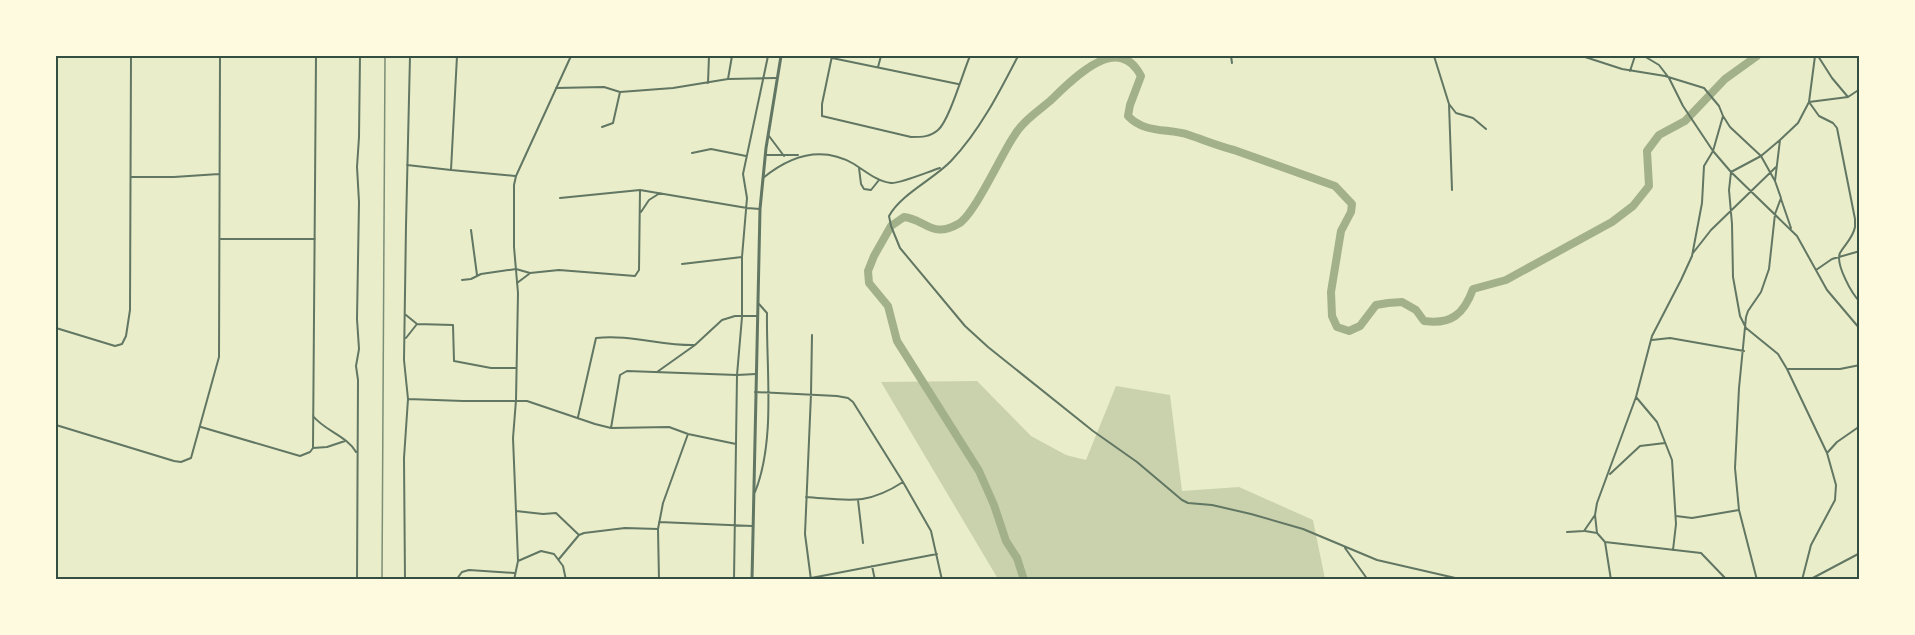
<svg xmlns="http://www.w3.org/2000/svg" width="1915" height="635" viewBox="0 0 1915 635" font-family="'Zilla Slab',serif">
<rect width="100%" height="100%" fill="#e9edc9"/>
<path fill="#cad2ad" d="M 977,381 L 1031,436 L 1066,455 L 1086,460 L 1116,386 L 1170,395 L 1182,491 L 1239,487 L 1313,520 L 1325,579 L 998,579 L 881,382 Z"/>
<g fill="none" stroke-linecap="round" stroke-linejoin="round">
<path stroke="#a3b18a" stroke-width="8" d="M 1024,580 L 1017,558 L 1006,541 L 994,505 L 979,471 L 897,341 L 888,306 L 869,283 L 868,271 L 874,256 L 891,226 L 904,217 C 925,219 932,239 958,224 C 974,216 1002,153 1014,136 C 1022,122 1038,111 1050,101 C 1072,80 1118,31 1141,76 L 1130,105 L 1128,116 C 1145,134 1168,128 1189,135 C 1204,140 1218,146 1234,150 L 1335,186 L 1352,204 L 1351,212 L 1341,231 L 1331,292 L 1332,316 L 1337,327 L 1349,331 L 1360,326 L 1376,305 L 1388,303 L 1402,302 L 1416,310 L 1424,321 C 1451,325 1464,314 1473,289 L 1506,280 L 1612,222 L 1633,206 L 1649,186 L 1647,151 L 1659,135 L 1685,121 L 1725,79 L 1757,56"/>
<path stroke="#617663" stroke-width="2" d="M 457,56 L 451,170 L 515,176
M 832,56 L 822,104 L 822,116 L 911,137 C 922,137 930,137 938,130 C 949,121 963,72 970,56
M 1018,56 C 1000,91 979,132 951,161 C 934,179 901,194 889,216 L 891,226 L 900,248 L 965,326 L 988,347 L 1093,431 L 1137,462 L 1182,500 L 1188,503 L 1212,505 L 1251,514 L 1303,529 L 1377,560 L 1464,580
M 1231,56 L 1232,63
M 1434,56 L 1449,104 L 1452,190
M 1582,56 L 1622,69 L 1665,76 L 1704,88 L 1719,106 L 1723,116 L 1713,151 L 1704,166 L 1702,203 L 1692,256 L 1681,280 L 1652,336 L 1636,397 L 1597,503 L 1595,515 L 1597,533 L 1605,542 L 1611,580
M 1644,56 L 1659,65 L 1669,78 L 1683,106 L 1713,151 L 1731,172 L 1797,236 L 1827,290 L 1860,329
M 1818,56 L 1832,78 L 1848,97
M 832,58 L 958,84
M 878,67 L 881,56
M 1630,71 L 1635,56
M 728,79 L 732,56
M 708,83 L 709,56
M 556,88 L 604,87 L 620,92 L 673,88 L 728,79 L 776,78
M 1809,102 L 1819,116 L 1833,123 L 1837,128 L 1855,219 L 1855,227 C 1853,238 1845,244 1840,253 C 1835,264 1852,294 1860,302
M 1809,102 L 1848,97 L 1860,89
M 1449,104 L 1456,113 L 1473,118 L 1486,129
M 1723,116 L 1730,127 L 1761,156 L 1775,181
M 602,127 L 613,123 L 620,92
M 769,136 L 784,156
M 1780,140 L 1761,156 L 1731,172 L 1729,190 L 1732,224 L 1733,277 L 1740,316 L 1746,328 L 1778,354 L 1787,369 L 1827,453 L 1836,485 L 1835,500 L 1811,545 L 1802,580
M 692,153 L 711,149 L 746,156
M 765,155 L 798,155
M 407,165 L 451,170
M 859,168 L 861,184 L 864,189 L 871,190 L 879,180
M 132,177 L 174,177 L 219,174
M 763,178 C 790,156 821,145 854,164 C 865,171 878,182 891,183 C 899,184 930,171 940,168
M 560,198 L 640,190 L 747,208 L 760,209
M 1781,199 L 1791,228
M 641,212 L 649,200 L 660,193
M 471,230 L 477,275
M 221,239 L 315,239
M 1693,253 L 1711,230 L 1776,167
M 682,264 L 742,257
M 1816,270 L 1832,259 L 1860,251
M 462,280 L 471,279 L 481,274 L 516,269 L 530,273 L 559,270 L 635,276 L 639,270 L 640,190
M 517,283 L 529,274
M 406,315 L 417,324 L 453,325 L 454,361 L 491,368 L 516,368
M 56,328 L 115,346 L 122,344 L 126,336 L 130,310 L 131,56
M 406,338 L 417,324
M 1652,340 L 1670,338 L 1744,351
M 1788,369 L 1840,369 L 1860,365
M 657,372 L 695,345 L 722,320 L 735,316 L 757,316
M 755,392 L 837,396 L 848,398 L 853,402 L 903,482 L 931,531 L 942,580
M 1636,397 L 1657,422 L 1672,460 L 1676,524 L 1673,550
M 408,399 L 463,401 L 527,401 L 595,424 L 611,428 L 669,427 L 688,434 L 736,444
M 313,416 C 325,431 347,436 356,452
M 578,417 L 596,338 C 629,334 663,346 695,345
M 56,425 L 174,461 L 181,462 L 191,458 L 219,357 L 220,56
M 201,427 L 300,456 L 310,452 L 313,448 L 316,56
M 611,428 L 620,375 L 627,371 L 737,375 L 756,374
M 313,448 L 327,447 L 345,441
M 1827,453 L 1837,442 L 1860,426
M 1610,474 L 1640,446 L 1665,443
M 755,492 C 776,440 766,368 767,313 L 759,304
M 806,497 C 848,500 866,506 903,482
M 858,500 L 863,543
M 516,511 L 543,514 L 556,513 L 579,535
M 1676,516 L 1692,518 L 1739,510
M 659,522 L 752,526
M 1585,531 L 1597,533
M 1567,532 L 1584,531 L 1595,515
M 1605,542 L 1701,553 L 1727,580
M 1345,548 L 1368,580
M 559,559 L 579,535 L 584,533 L 625,528 L 658,529
M 518,561 L 541,551 L 554,554 L 563,566 L 566,580
M 872,566 L 875,580
M 811,578 L 937,554
M 357,580 L 358,380 L 356,366 L 359,349 L 357,319 L 359,202 L 357,167 L 359,137 L 360,56
M 405,580 L 404,458 L 408,399 L 404,360 L 406,226 L 410,56
M 456,580 L 462,572 L 469,570 L 514,573
M 514,580 L 518,561 L 513,438 L 516,400 L 518,293 L 514,247 L 514,185 L 516,176 L 571,56
M 659,580 L 658,529 L 663,503 L 688,434
M 734,580 L 737,375 L 742,317 L 742,257 L 747,198 L 743,174 L 768,56
M 811,580 L 805,534 L 811,394 L 812,335
M 1757,580 L 1739,510 L 1735,468 L 1739,388 L 1746,317 L 1748,311 L 1761,292 L 1769,269 L 1775,214 L 1781,198 L 1775,181 L 1780,140 L 1798,123 L 1809,102 L 1815,56
M 1809,580 L 1860,553"/>
<path stroke="#617663" stroke-width="3" d="M 752,580 L 760,209 L 766,148 L 781,56"/>
<path stroke="#7c8e77" stroke-width="1.5" d="M 382,580 L 385,56"/>
</g>
<rect width="1915" height="635" fill="none" stroke="#fefae0" stroke-width="114"/>
<rect x="57" y="57" width="1801" height="521" fill="none" stroke="#344e41" stroke-width="2"/>
</svg>
